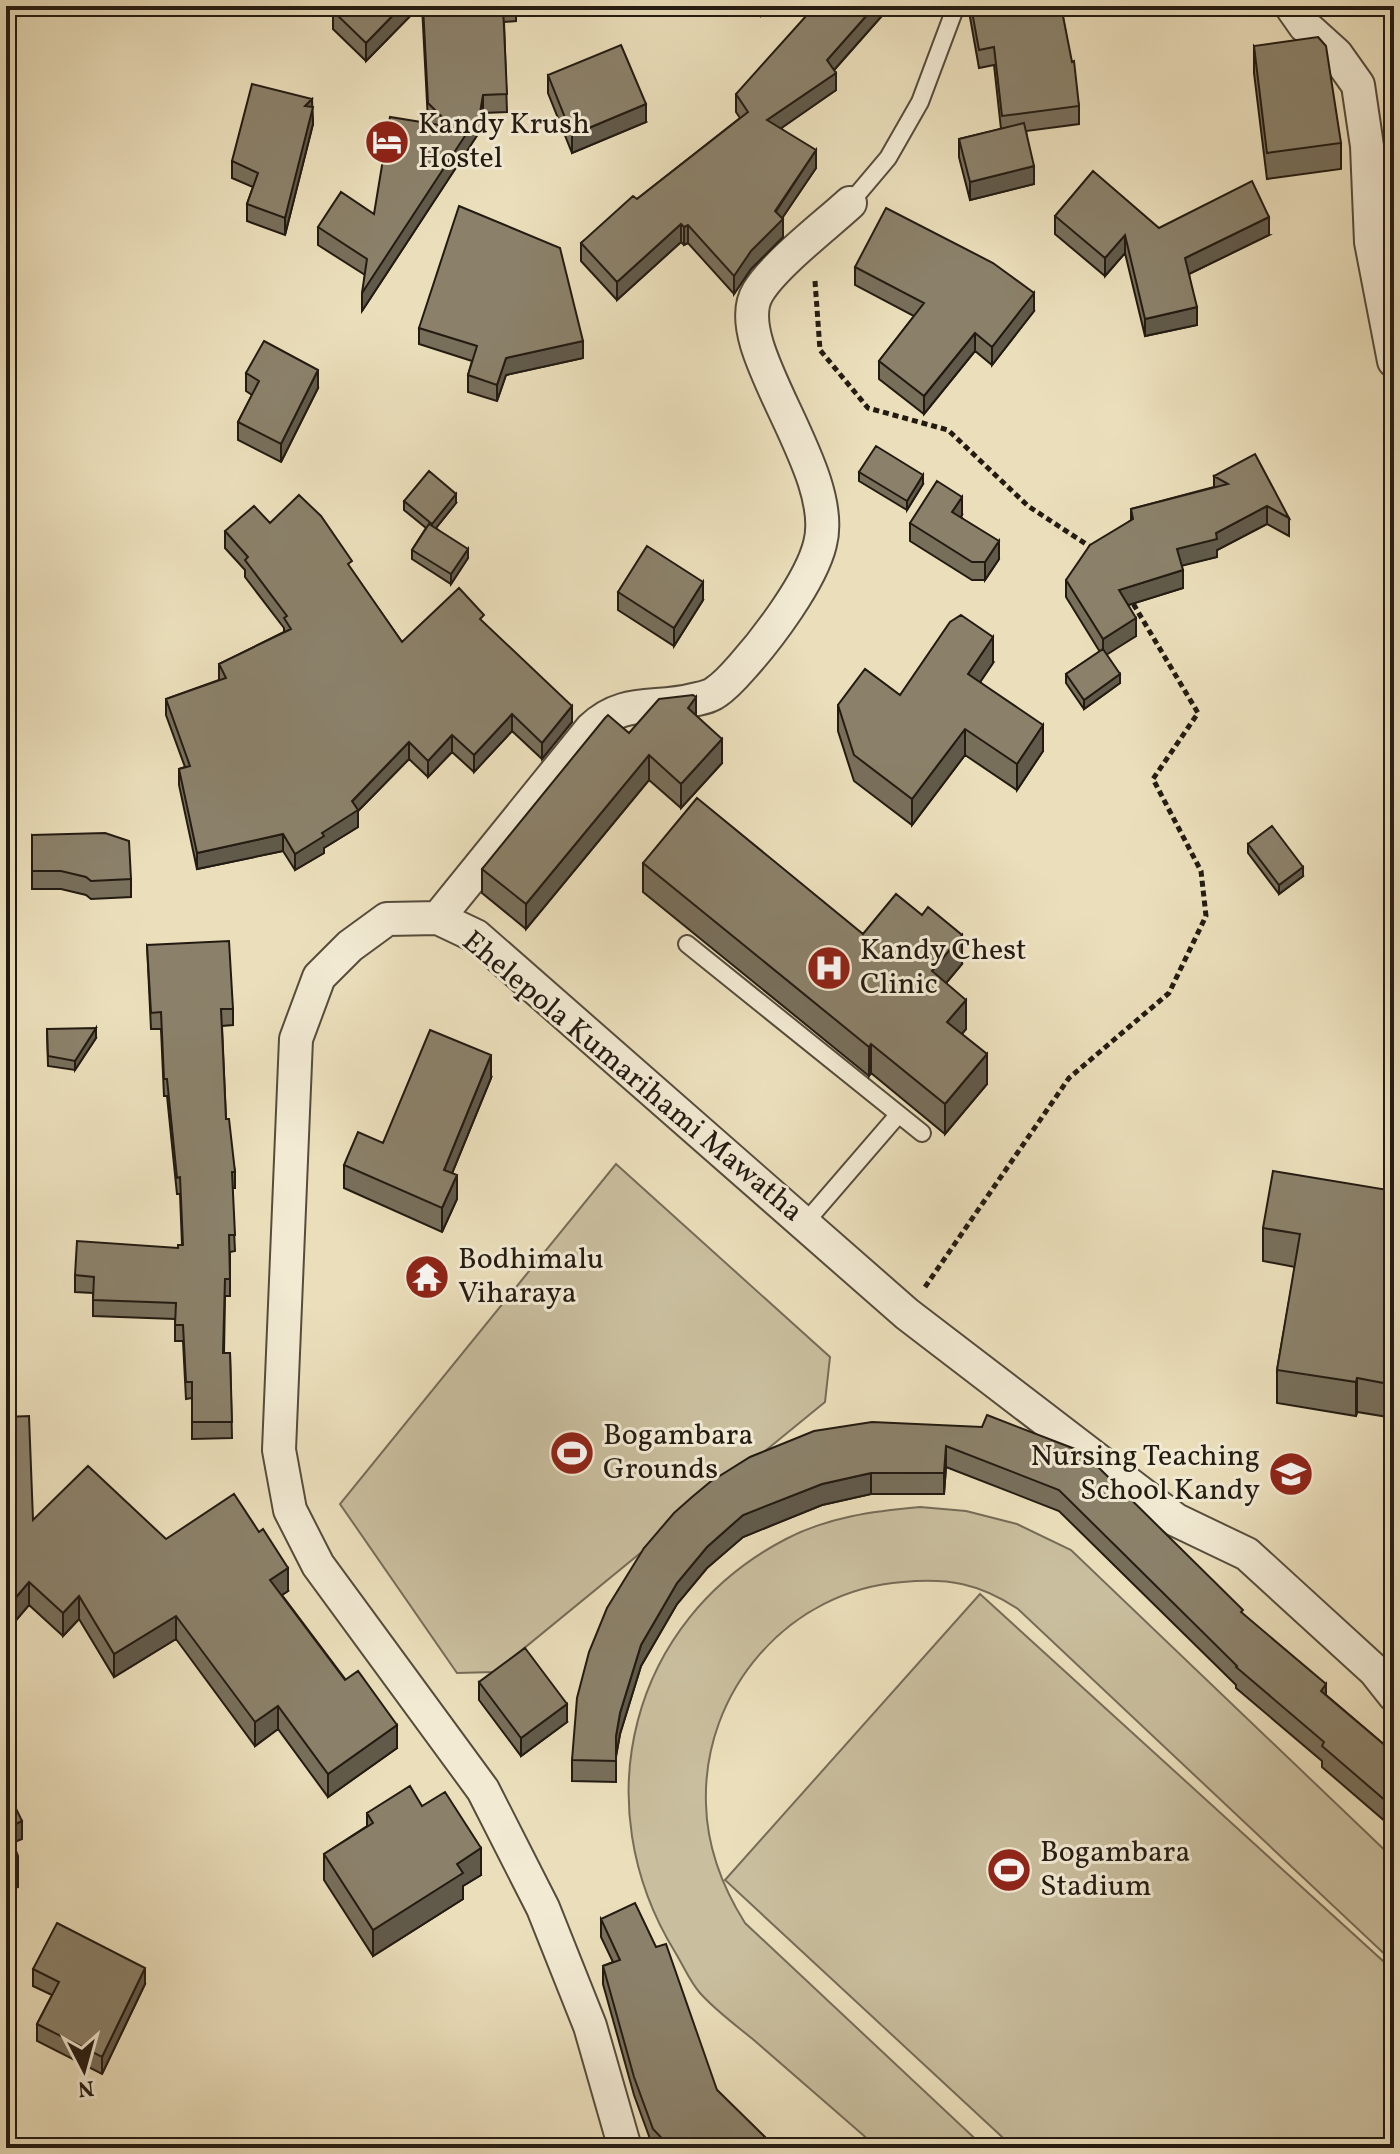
<svg xmlns="http://www.w3.org/2000/svg" width="1400" height="2154" viewBox="0 0 1400 2154" font-family="Vollkorn,serif">
<rect width="100%" height="100%" fill="#ebdfbb"/>
<filter id="stains"><feTurbulence type="fractalNoise" baseFrequency=".0025" numOctaves="4"/><feColorMatrix values="0 0 0 0 .2 0 0 0 0 .09 0 0 0 0 .02 0 0 0 .5 -.17"/></filter>
<radialGradient id="worn" r=".72"><stop offset=".6" stop-color="#630" stop-opacity="0"/><stop offset="1" stop-color="#630" stop-opacity=".3"/></radialGradient>
<path fill="#c9be9e" stroke="#766c58" stroke-width="2" d="M 616,1164 L 830,1357 L 825,1402 L 495,1672 L 457,1673 L 340,1504 Z
M 920,1507 L 966,1511 L 1017,1524 L 1071,1550 L 1394,1859 L 1394,1963 L 1018,1609 C 979,1583 948,1578 903,1582 C 789,1590 702,1691 706,1804 C 707,1846 723,1888 745,1923 L 985,2148 L 878,2148 C 837,2112 796,2077 755,2041 C 737,2026 716,2011 700,1993 C 690,1982 683,1965 675,1952 C 584,1804 630,1620 786,1539 C 828,1517 874,1511 920,1507 Z
M 980,1594 L 1394,1971 L 1394,2128 L 1376,2148 L 1014,2148 L 725,1880 Z"/>
<g fill="none" stroke-linecap="round" stroke-linejoin="round">
<g stroke="#554c3c" stroke-width="20">
<path id="lane" d="M 850,203 L 888,158 L 920,102 L 956,6
M 687,944 L 922,1133
M 804,1224 L 898,1115"/>
</g>
<g stroke="#554c3c" stroke-width="36">
<path id="street" d="M 1291,6 L 1305,26 L 1336,54 L 1358,85 L 1367,146 L 1371,242 L 1394,361
M 438,918 L 591,729 C 623,698 654,710 693,700 C 701,698 710,697 716,692 C 725,686 735,675 742,667 C 768,638 811,581 820,544 C 840,469 725,345 758,292 C 774,265 825,226 850,203
M 625,2148 L 590,2026 L 543,1908 L 483,1790 L 318,1565 L 290,1510 L 279,1450 L 296,1039 L 319,977 L 350,946 L 387,919 L 438,918 L 476,936 L 907,1314 L 1176,1520 L 1247,1554 L 1375,1671 L 1394,1695"/>
</g>
<path stroke="#231b12" stroke-width="5" stroke-dasharray="6 4" stroke-linecap="butt" d="M 815,281 L 820,350 L 868,408 L 948,430 L 1028,506 L 1092,548
M 925,1287 L 1069,1078 L 1169,993 L 1206,916 L 1201,871 L 1153,779 L 1198,713 L 1131,600"/>
<use href="#lane" stroke="#f2ead3" stroke-width="16"/>
<use href="#street" stroke="#f2ead3" stroke-width="32"/>
</g>
<path fill="#786f5b" stroke="#231b12" stroke-width="2" d="M 124,6 L 160,6 L 160,10 L 124,11 Z
M 337,6 L 420,6 L 366,61 L 333,29 L 333,11 Z
M 422,6 L 516,6 L 516,21 L 504,22 L 507,112 L 483,113 L 480,131 L 362,311 L 365,275 L 318,245 L 318,227 L 374,214 L 430,123 L 428,121 Z
M 744,6 L 767,6 L 761,15 Z
M 887,6 L 887,10 L 834,70 L 836,90 L 781,128 L 816,168 L 782,218 L 783,237 L 751,269 L 734,294 L 688,243 L 684,245 L 681,242 L 617,300 L 581,261 L 581,243 L 740,118 L 736,112 L 736,94 Z
M 968,6 L 1061,6 L 1079,106 L 1079,124 L 1026,131 L 1034,184 L 970,200 L 959,157 L 959,139 L 1001,129 L 994,65 L 979,68 Z
M 1254,46 L 1341,143 L 1341,169 L 1267,179 L 1254,73 Z
M 548,75 L 646,122 L 572,153 L 548,93 Z
M 312,107 L 313,124 L 285,235 L 247,221 L 247,204 L 253,187 L 232,178 L 232,161 Z
M 1055,216 L 1159,228 L 1269,235 L 1189,274 L 1197,325 L 1145,336 L 1125,253 L 1105,276 L 1055,234 Z
M 855,267 L 1034,311 L 992,365 L 975,351 L 924,414 L 879,379 L 879,361 L 914,316 L 855,285 Z
M 419,328 L 583,358 L 506,375 L 497,401 L 468,392 L 468,375 L 472,361 L 419,344 Z
M 246,373 L 318,388 L 281,462 L 238,440 L 238,422 L 252,395 L 246,391 Z
M 859,472 L 923,484 L 907,510 L 859,481 Z
M 1214,476 L 1289,518 L 1289,536 L 1267,524 L 1217,550 L 1217,557 L 1182,565 L 1183,588 L 1128,605 L 1136,636 L 1106,654 L 1120,683 L 1084,709 L 1066,683 L 1066,674 L 1100,652 L 1066,597 L 1066,580 L 1131,520 L 1131,509 L 1214,487 Z
M 404,501 L 456,503 L 436,528 L 468,558 L 451,584 L 412,559 L 412,550 L 426,528 L 404,510 Z
M 962,515 L 961,517 L 999,559 L 985,580 L 972,580 L 910,541 L 910,523 Z
M 270,523 L 352,571 L 402,642 L 484,623 L 572,722 L 542,759 L 512,731 L 474,772 L 452,752 L 428,777 L 409,759 L 358,811 L 358,827 L 324,848 L 324,853 L 295,870 L 283,851 L 197,869 L 179,785 L 179,769 L 185,767 L 166,715 L 166,699 L 219,680 L 219,664 L 284,632 L 284,628 L 245,577 L 245,570 L 225,548 L 225,531 Z
M 618,592 L 703,600 L 674,646 L 618,610 Z
M 993,663 L 980,682 L 1043,751 L 1017,790 L 965,755 L 912,825 L 854,781 L 838,731 L 838,705 L 900,695 Z
M 696,716 L 722,763 L 681,808 L 649,780 L 526,929 L 482,893 L 482,869 L 629,733 Z
M 32,835 L 131,879 L 131,897 L 91,899 L 86,895 L 61,889 L 32,889 Z
M 1248,844 L 1303,876 L 1279,894 L 1248,853 Z
M 643,863 L 863,934 L 962,964 L 946,983 L 966,1029 L 962,1034 L 987,1084 L 945,1134 L 871,1073 L 869,1076 L 643,892 Z
M 147,945 L 233,1009 L 233,1025 L 222,1026 L 226,1119 L 235,1172 L 235,1188 L 232,1188 L 235,1251 L 230,1252 L 230,1296 L 225,1296 L 224,1353 L 230,1353 L 232,1438 L 192,1439 L 192,1398 L 186,1399 L 183,1341 L 175,1341 L 175,1319 L 93,1316 L 93,1293 L 75,1292 L 75,1275 L 178,1248 L 182,1245 L 180,1194 L 177,1194 L 167,1096 L 164,1096 L 161,1029 L 151,1029 Z
M 47,1029 L 96,1038 L 75,1070 L 48,1066 Z
M 491,1078 L 452,1173 L 457,1199 L 442,1232 L 344,1188 L 344,1165 L 383,1143 Z
M 1394,1191 L 1394,1418 L 1357,1412 L 1356,1416 L 1277,1403 L 1277,1370 L 1295,1267 L 1263,1261 L 1263,1228 Z
M 6,1417 L 33,1520 L 166,1539 L 288,1591 L 282,1595 L 397,1748 L 328,1797 L 278,1729 L 255,1746 L 176,1639 L 114,1677 L 79,1619 L 63,1636 L 29,1605 L 6,1632 Z
M 982,1427 L 1243,1614 L 1326,1695 L 1394,1753 L 1394,1829 L 1322,1767 L 1322,1761 L 1236,1688 L 1236,1685 L 1059,1511 L 946,1467 L 944,1494 L 871,1494 L 822,1505 L 743,1537 L 707,1568 L 677,1604 L 641,1666 L 620,1734 L 616,1755 L 616,1782 L 572,1781 L 572,1760 L 644,1548 Z
M 479,1682 L 567,1722 L 521,1756 L 479,1700 Z
M 422,1806 L 481,1875 L 463,1886 L 463,1899 L 373,1956 L 324,1880 L 324,1854 L 367,1826 L 367,1813 Z
M 601,1919 L 717,2090 L 776,2148 L 654,2148 L 653,2147 L 634,2095 L 603,1984 L 603,1966 L 613,1962 L 601,1937 Z
M 33,1969 L 145,1984 L 102,2074 L 37,2041 L 37,2024 L 52,1995 L 33,1986 Z"/>
<path fill="#615a4a" stroke="#231b12" stroke-width="2" d="M 402,6 L 420,6 L 366,61 L 366,43 Z
M 761,6 L 767,6 L 761,15 Z
M 875,6 L 887,6 L 887,10 L 827,78 L 827,60 Z
M 836,73 L 836,90 L 767,138 L 767,120 Z
M 483,95 L 483,113 L 480,131 L 362,311 L 362,293 Z
M 312,99 L 313,124 L 285,235 L 285,218 L 305,106 Z
M 646,104 L 646,122 L 572,153 L 572,135 Z
M 816,150 L 816,168 L 781,220 L 783,219 L 783,237 L 751,269 L 734,294 L 734,276 Z
M 1034,166 L 1034,184 L 970,200 L 970,182 Z
M 1269,217 L 1269,235 L 1185,276 L 1185,258 Z
M 681,224 L 681,242 L 617,300 L 617,282 Z
M 688,225 L 688,243 L 684,245 L 684,227 Z
M 1125,235 L 1125,253 L 1105,276 L 1105,258 Z
M 1034,293 L 1034,311 L 992,365 L 992,347 Z
M 1197,307 L 1197,325 L 1145,336 L 1145,319 Z
M 975,333 L 975,351 L 924,414 L 924,396 Z
M 583,341 L 583,358 L 506,375 L 497,401 L 497,385 L 506,358 Z
M 318,370 L 318,388 L 281,462 L 281,444 Z
M 923,475 L 923,484 L 907,510 L 907,501 Z
M 456,494 L 456,503 L 432,533 L 432,524 Z
M 962,497 L 962,515 L 952,530 L 952,512 Z
M 1267,506 L 1267,524 L 1217,550 L 1217,557 L 1177,567 L 1177,549 L 1216,533 Z
M 999,541 L 999,559 L 985,580 L 985,562 Z
M 468,549 L 468,558 L 451,584 L 451,574 Z
M 1183,570 L 1183,588 L 1119,608 L 1119,590 Z
M 703,582 L 703,600 L 674,646 L 674,628 Z
M 1136,618 L 1136,636 L 1103,657 L 1103,639 Z
M 993,637 L 993,663 L 968,700 L 968,674 Z
M 1120,674 L 1120,683 L 1084,709 L 1084,700 Z
M 696,697 L 696,722 L 688,708 Z
M 572,706 L 572,722 L 542,759 L 542,743 Z
M 512,714 L 512,731 L 474,772 L 474,755 Z
M 1043,725 L 1043,751 L 1017,790 L 1017,764 Z
M 965,729 L 965,755 L 912,825 L 912,799 Z
M 452,735 L 452,752 L 428,777 L 428,761 Z
M 722,739 L 722,763 L 681,808 L 681,784 Z
M 409,742 L 409,759 L 358,811 L 358,827 L 324,848 L 324,853 L 295,870 L 295,854 L 322,833 Z
M 649,755 L 649,780 L 526,929 L 526,904 Z
M 283,834 L 283,851 L 197,869 L 197,853 Z
M 1303,867 L 1303,876 L 1279,894 L 1279,885 Z
M 962,935 L 962,964 L 932,1000 L 932,971 Z
M 966,1000 L 966,1029 L 947,1051 L 947,1022 Z
M 96,1028 L 96,1038 L 75,1070 L 75,1061 Z
M 871,1044 L 871,1073 L 869,1076 L 869,1047 Z
M 987,1054 L 987,1084 L 945,1134 L 945,1104 Z
M 491,1055 L 491,1078 L 444,1193 L 444,1170 Z
M 10,1156 L 10,1176 L 6,1186 L 6,1165 Z
M 457,1175 L 457,1199 L 442,1232 L 442,1208 Z
M 1357,1378 L 1357,1412 L 1356,1416 L 1356,1382 Z
M 946,1446 L 946,1467 L 944,1494 L 944,1473 Z
M 871,1473 L 871,1494 L 822,1505 L 743,1537 L 707,1568 L 677,1604 L 641,1666 L 620,1734 L 616,1757 L 616,1736 L 620,1713 L 641,1645 L 677,1583 L 707,1547 L 743,1515 L 822,1484 Z
M 288,1568 L 288,1591 L 270,1603 L 270,1580 Z
M 29,1582 L 29,1605 L 6,1632 L 6,1609 Z
M 79,1596 L 79,1619 L 63,1636 L 63,1613 Z
M 176,1616 L 176,1639 L 114,1677 L 114,1654 Z
M 1326,1684 L 1326,1706 L 1321,1691 Z
M 567,1704 L 567,1722 L 521,1756 L 521,1738 Z
M 278,1706 L 278,1729 L 255,1746 L 255,1722 Z
M 397,1725 L 397,1748 L 328,1797 L 328,1774 Z
M 22,1821 L 22,1839 L 7,1845 L 7,1828 Z
M 481,1848 L 481,1875 L 463,1886 L 463,1899 L 373,1956 L 373,1930 L 457,1864 Z
M 18,1869 L 18,1887 L 6,1891 L 6,1874 Z
M 145,1968 L 145,1984 L 102,2074 L 102,2057 Z"/>
<path fill="#8b816a" stroke="#231b12" stroke-width="2" d="M 337,6 L 402,6 L 366,43 L 333,11 Z
M 423,6 L 503,6 L 507,94 L 483,95 L 480,113 L 362,293 L 367,259 L 318,227 L 341,192 L 374,214 L 390,117 L 452,127 L 428,103 Z
M 815,6 L 875,6 L 827,60 L 836,73 L 767,120 L 816,150 L 775,211 L 783,219 L 751,251 L 734,276 L 688,225 L 684,227 L 681,224 L 617,282 L 581,243 L 633,196 L 637,199 L 748,112 L 736,94 Z
M 971,6 L 1061,6 L 1072,62 L 1074,61 L 1079,106 L 1002,116 L 994,47 L 979,50 Z
M 1318,37 L 1326,46 L 1341,143 L 1267,153 L 1254,46 Z
M 621,45 L 646,104 L 572,135 L 548,75 Z
M 252,84 L 312,99 L 305,106 L 313,107 L 285,218 L 247,204 L 258,173 L 232,161 Z
M 1024,123 L 1034,166 L 970,182 L 959,139 Z
M 1093,171 L 1159,228 L 1252,181 L 1269,217 L 1185,258 L 1197,307 L 1145,319 L 1125,235 L 1105,258 L 1055,216 Z
M 459,206 L 560,248 L 583,341 L 506,358 L 497,385 L 468,375 L 477,346 L 419,328 Z
M 886,208 L 993,263 L 1034,293 L 992,347 L 975,333 L 924,396 L 879,361 L 924,303 L 855,267 Z
M 264,341 L 318,370 L 281,444 L 238,422 L 259,381 L 246,373 Z
M 876,446 L 923,475 L 907,501 L 859,472 Z
M 1255,454 L 1289,518 L 1267,506 L 1216,533 L 1217,539 L 1177,549 L 1183,570 L 1119,590 L 1136,618 L 1103,639 L 1066,580 L 1090,545 L 1133,519 L 1131,509 L 1228,484 L 1214,476 Z
M 429,471 L 456,494 L 432,524 L 404,501 Z
M 937,481 L 962,497 L 952,512 L 999,541 L 985,562 L 972,562 L 910,523 Z
M 299,495 L 321,516 L 352,561 L 348,564 L 402,642 L 459,588 L 484,615 L 480,619 L 572,706 L 542,743 L 512,714 L 474,755 L 452,735 L 428,761 L 409,742 L 352,801 L 358,810 L 322,833 L 324,836 L 295,854 L 283,834 L 197,853 L 179,769 L 190,766 L 166,699 L 226,678 L 219,664 L 291,629 L 284,618 L 287,616 L 245,560 L 248,557 L 225,531 L 254,506 L 270,523 Z
M 429,524 L 468,549 L 451,574 L 412,550 Z
M 647,546 L 703,582 L 674,628 L 618,592 Z
M 961,615 L 993,637 L 968,674 L 1043,725 L 1017,764 L 965,729 L 912,799 L 854,755 L 838,705 L 865,669 L 900,695 L 950,622 Z
M 1103,649 L 1120,674 L 1084,700 L 1066,674 Z
M 693,695 L 696,697 L 688,708 L 722,739 L 681,784 L 649,755 L 526,904 L 482,869 L 605,718 L 608,715 L 629,733 L 659,699 Z
M 697,798 L 863,934 L 896,894 L 922,915 L 928,907 L 962,935 L 932,971 L 966,1000 L 947,1022 L 987,1054 L 945,1104 L 871,1044 L 869,1047 L 643,863 Z
M 1272,826 L 1303,867 L 1279,885 L 1248,844 Z
M 105,833 L 129,841 L 131,879 L 91,881 L 86,877 L 61,871 L 32,871 L 32,835 Z
M 229,941 L 233,1009 L 221,1009 L 226,1119 L 229,1119 L 235,1172 L 232,1172 L 235,1235 L 229,1235 L 230,1279 L 225,1279 L 223,1353 L 230,1353 L 232,1422 L 192,1422 L 192,1382 L 186,1382 L 183,1325 L 175,1325 L 176,1303 L 93,1300 L 94,1277 L 75,1275 L 77,1241 L 178,1248 L 178,1245 L 183,1245 L 180,1177 L 177,1178 L 167,1079 L 164,1079 L 161,1012 L 151,1013 L 147,945 Z
M 96,1028 L 75,1061 L 48,1056 L 47,1029 Z
M 430,1030 L 491,1055 L 444,1170 L 457,1175 L 442,1208 L 344,1165 L 358,1132 L 383,1143 Z
M 6,1154 L 10,1156 L 6,1165 Z
M 1273,1171 L 1394,1191 L 1394,1385 L 1357,1378 L 1356,1382 L 1277,1370 L 1300,1234 L 1263,1228 Z
M 987,1415 L 1075,1449 L 1090,1459 L 1243,1610 L 1241,1612 L 1326,1684 L 1321,1691 L 1394,1753 L 1394,1808 L 1322,1746 L 1324,1742 L 1236,1667 L 1237,1666 L 1059,1490 L 946,1446 L 944,1473 L 871,1473 L 822,1484 L 743,1515 L 707,1547 L 677,1583 L 641,1645 L 620,1713 L 616,1736 L 616,1761 L 572,1760 L 577,1698 L 589,1652 L 607,1608 L 644,1548 L 674,1513 L 692,1497 L 710,1482 L 750,1457 L 814,1431 L 872,1422 L 982,1427 Z
M 29,1416 L 33,1520 L 88,1466 L 166,1539 L 234,1494 L 259,1532 L 263,1529 L 288,1568 L 270,1580 L 345,1680 L 358,1671 L 397,1725 L 328,1774 L 278,1706 L 255,1722 L 176,1616 L 114,1654 L 79,1596 L 63,1613 L 29,1582 L 6,1609 L 6,1417 Z
M 525,1648 L 567,1704 L 521,1738 L 479,1682 Z
M 410,1786 L 422,1806 L 445,1792 L 481,1848 L 457,1864 L 463,1873 L 373,1930 L 324,1854 L 373,1823 L 367,1813 Z
M 8,1792 L 22,1821 L 7,1828 L 18,1856 L 18,1869 L 6,1874 L 6,1793 Z
M 635,1903 L 656,1947 L 666,1944 L 717,2090 L 776,2148 L 671,2148 L 653,2129 L 634,2077 L 603,1966 L 620,1960 L 601,1919 Z
M 57,1923 L 145,1968 L 102,2057 L 37,2024 L 59,1982 L 33,1969 Z"/>
<defs>
<g id="hotel-disc" transform="scale(2.3)"><circle r="9.5" fill="#8f2418" stroke="#f2ead3"/><path d="M-6-4.5h1.5V1H6V5H4.5V3h-9V5H-6ZM-4 0a1.8 1.8 0 1 1 3.6 0ZM.5 0V-2.5h3Q6-2.5 6 0Z" fill="#fff"/></g>
<g id="hospital-disc" transform="scale(2.3)"><circle r="9.5" fill="#8f2418" stroke="#f2ead3"/><path d="M-5-5h3v3.5h4V-5h3V5h-3V1.5h-4V5h-3Z" fill="#fff"/></g>
<g id="temple-disc" transform="scale(2.3)"><circle r="9.5" fill="#8f2418" stroke="#f2ead3"/><path d="M0-6L5-2H3V0L6.5 2.5H4V6H1.5V3h-3V6H-4V2.5H-6.5L-3 0V-2H-5Z" fill="#fff"/></g>
<g id="stadium-disc" transform="scale(2.3)"><circle r="9.5" fill="#8f2418" stroke="#f2ead3"/><path d="M0-5a6.5 5 0 1 0 0 10a6.5 5 0 1 0 0-10ZM-3.5-1.8h7v3.6h-7Z" fill="#fff"/></g>
<g id="university-disc" transform="scale(2.3)"><circle r="9.5" fill="#8f2418" stroke="#f2ead3"/><path d="M0-5L7-2L0 1L-7-2ZM-4 1L0 2.5L4 1V4Q0 6-4 4Z" fill="#fff"/></g>
</defs>
<g fill-rule="evenodd">
<use href="#hotel-disc" x="387" y="142"/>
<use href="#hospital-disc" x="829" y="968"/>
<use href="#temple-disc" x="427" y="1277"/>
<use href="#stadium-disc" x="572" y="1453"/>
<use href="#university-disc" x="1291" y="1474"/>
<use href="#stadium-disc" x="1009" y="1870"/>
</g>
<g text-anchor="middle" dominant-baseline="central" stroke-width="6" stroke-linejoin="round" paint-order="stroke">
<g font-size="30" fill="#231b12" stroke="#f2ead3" text-anchor="start">
<text x="418" y="125">Kandy Krush<tspan x="418" dy="34">Hostel</tspan></text>
<text x="860" y="951">Kandy Chest<tspan x="860" dy="34">Clinic</tspan></text>
<text x="458" y="1260">Bodhimalu<tspan x="458" dy="34">Viharaya</tspan></text>
<text x="603" y="1436">Bogambara<tspan x="603" dy="34">Grounds</tspan></text>
<text x="1260" y="1457" text-anchor="end">Nursing Teaching<tspan x="1260" dy="34">School Kandy</tspan></text>
<text x="1040" y="1853">Bogambara<tspan x="1040" dy="34">Stadium</tspan></text>
</g>
<g font-size="30" fill="#231b12" stroke="#f2ead3">
<text transform="translate(632 1077) rotate(40)">Ehelepola Kumarihami Mawatha</text>
</g>
</g>
<rect width="1400" height="2154" fill="none" stroke="#ebdfbb" stroke-width="32"/>
<rect x="8" y="8" width="1384" height="2138" fill="none" stroke="#231b12" stroke-width="4"/>
<rect x="16" y="16" width="1368" height="2122" fill="none" stroke="#231b12" stroke-width="2"/>
<g transform="translate(84 2070) rotate(174)" stroke="#f2ead3" stroke-width="6" paint-order="stroke">
<path d="M0-6L14 30L0 20L-14 30Z" fill="#231b12"/>
<text y="-12" font-size="22" font-weight="bold" text-anchor="middle" fill="#231b12">N</text>
</g>
<rect width="100%" height="100%" filter="url(#stains)"/>
<rect width="100%" height="100%" fill="url(#worn)"/>
</svg>
